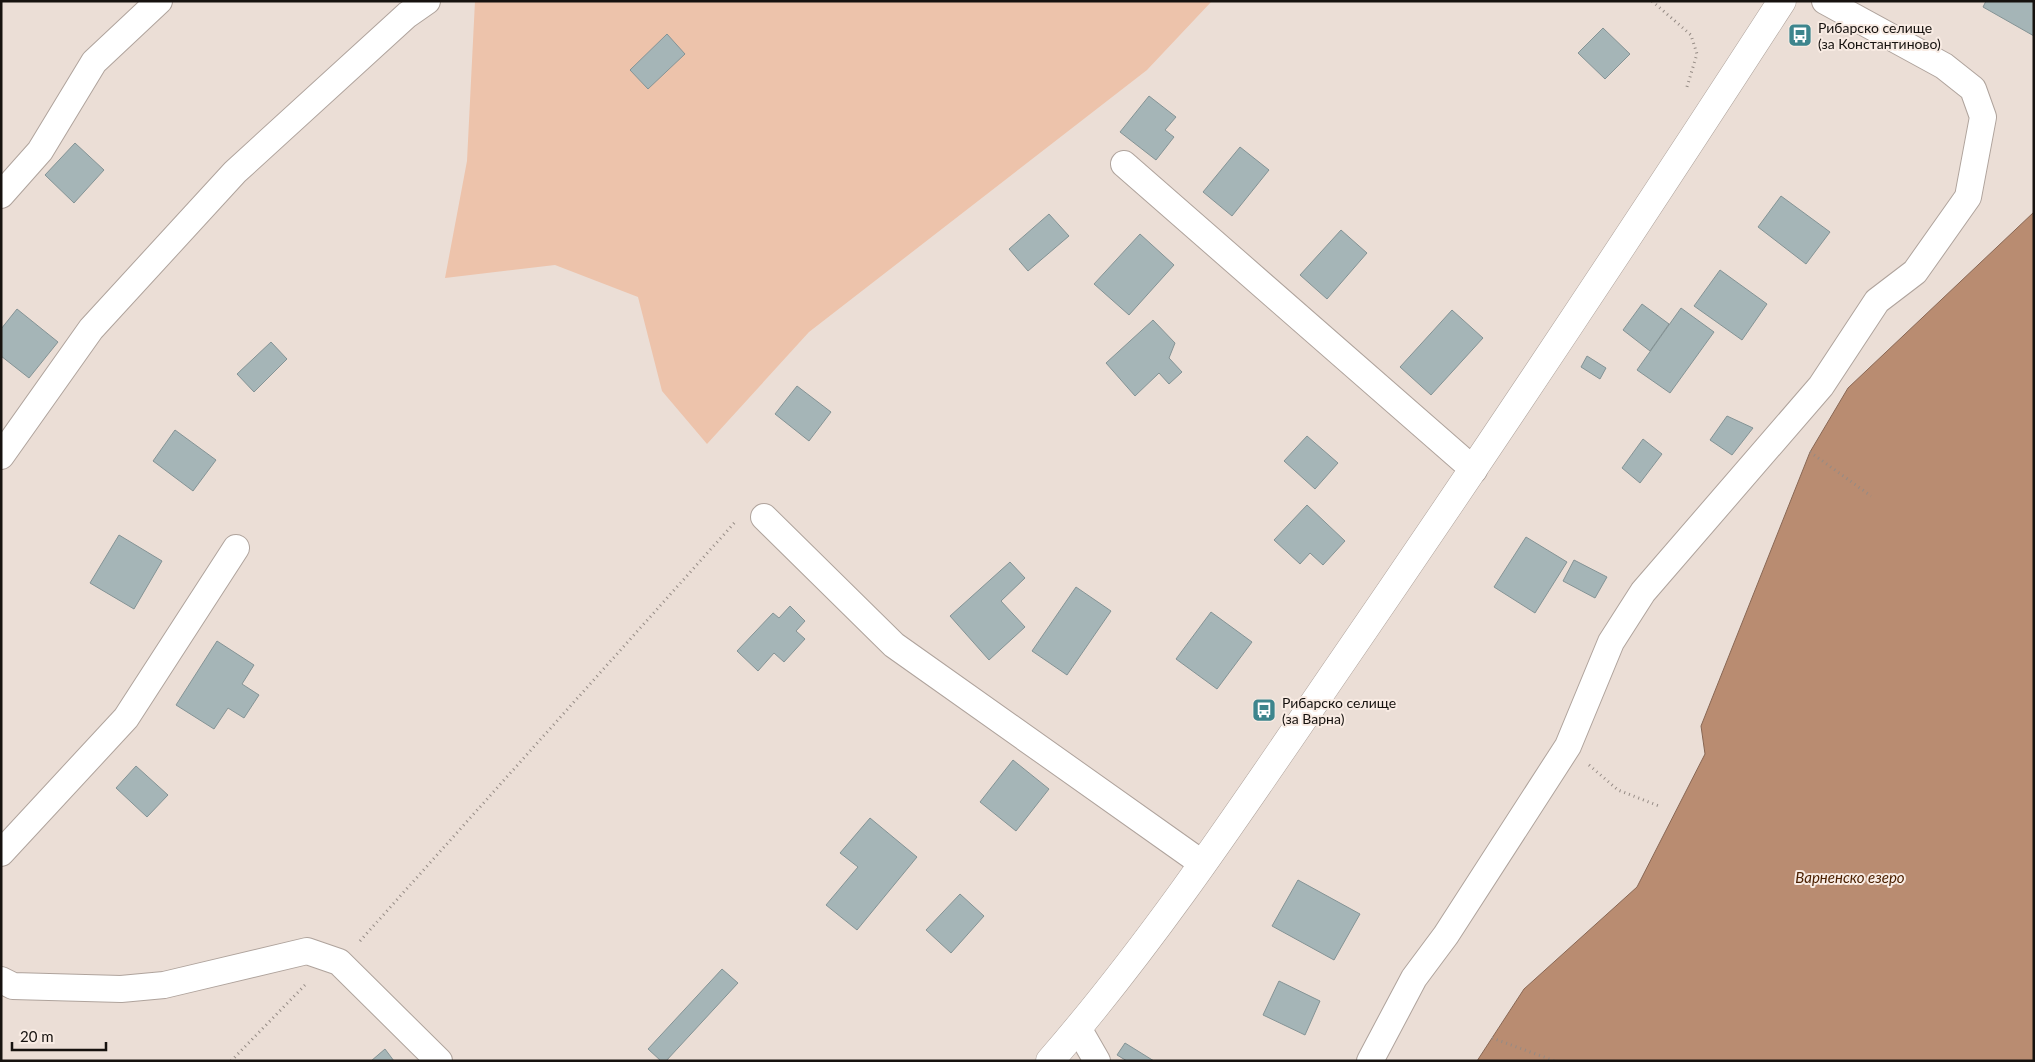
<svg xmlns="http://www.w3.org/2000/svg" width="2035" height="1062" viewBox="0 0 2035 1062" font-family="Lato,sans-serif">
<rect width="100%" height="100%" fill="#ebded6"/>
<path fill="#edc3ab" d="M 475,1 L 1212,1 L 1147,70 L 809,332 L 707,444 L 662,391 L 638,297 L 555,265 L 445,278 L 467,161 Z"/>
<path fill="#b98c71" stroke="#886754" d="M 2034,212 L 2034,1061 L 1477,1061 L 1524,989 L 1637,887 L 1705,754 L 1701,726 L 1810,452 L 1848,388 Z"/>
<path fill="#a5b5b7" stroke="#849395" d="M 1986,1 L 2034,1 L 2034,36 L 1983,7 Z
M 1603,28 L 1630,54 L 1605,79 L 1578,53 Z
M 667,34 L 685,54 L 648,89 L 630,70 Z
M 1149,96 L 1176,117 L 1165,130 L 1174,137 L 1156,160 L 1120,132 Z
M 75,143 L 104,170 L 74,203 L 45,175 Z
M 1240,147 L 1269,170 L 1232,216 L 1203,192 Z
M 1781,196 L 1830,232 L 1806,264 L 1758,227 Z
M 1049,214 L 1069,236 L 1028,271 L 1009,249 Z
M 1341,230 L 1367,253 L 1327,299 L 1300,275 Z
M 1140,234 L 1174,265 L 1129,315 L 1094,284 Z
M 1720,270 L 1767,304 L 1742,340 L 1694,306 Z
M 1642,304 L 1669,324 L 1650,351 L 1623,330 Z
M 1681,308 L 1714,332 L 1670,393 L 1637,370 Z
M 17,309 L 58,342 L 29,378 L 1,356 L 1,329 Z
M 1452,310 L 1483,338 L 1431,395 L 1400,367 Z
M 1153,320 L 1175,343 L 1169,358 L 1182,372 L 1169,384 L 1159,373 L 1135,396 L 1106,363 Z
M 271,342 L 287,359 L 254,392 L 237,374 Z
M 1587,356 L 1606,368 L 1600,379 L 1581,367 Z
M 797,386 L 831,412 L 809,441 L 775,414 Z
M 1727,416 L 1753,428 L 1732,455 L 1710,440 Z
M 175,430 L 216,460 L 193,491 L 153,461 Z
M 1307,436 L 1338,463 L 1315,489 L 1284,461 Z
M 1643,439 L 1662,454 L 1640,483 L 1622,468 Z
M 1307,505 L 1345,541 L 1323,565 L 1310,553 L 1300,564 L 1274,540 Z
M 119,535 L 162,561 L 134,609 L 90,583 Z
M 1526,537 L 1567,562 L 1535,613 L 1494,587 Z
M 1574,560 L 1607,577 L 1595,598 L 1563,581 Z
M 1010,562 L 1025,578 L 1001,601 L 1025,627 L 989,660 L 950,616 Z
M 1076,587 L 1111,611 L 1067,675 L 1032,651 Z
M 790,606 L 805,621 L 796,631 L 805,639 L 784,662 L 774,653 L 758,671 L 737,651 L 773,613 L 779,618 Z
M 1211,612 L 1252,642 L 1217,689 L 1176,659 Z
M 217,641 L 254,665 L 242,684 L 259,695 L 244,718 L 228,708 L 214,729 L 176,705 Z
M 1013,760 L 1049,789 L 1016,831 L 980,802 Z
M 136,766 L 168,795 L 147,817 L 116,788 Z
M 870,818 L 917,857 L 857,930 L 826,905 L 858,867 L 840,853 Z
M 1298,880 L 1360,914 L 1334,960 L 1272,926 Z
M 960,894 L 984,916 L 951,953 L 926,930 Z
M 722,969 L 738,983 L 666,1061 L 661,1061 L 648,1049 Z
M 1279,981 L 1320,1001 L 1305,1035 L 1263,1015 Z
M 1125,1043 L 1154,1061 L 1127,1061 L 1117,1055 Z
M 385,1049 L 394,1061 L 371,1061 Z"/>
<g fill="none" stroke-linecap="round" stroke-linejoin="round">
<g stroke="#afa39c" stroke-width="28">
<path id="street" d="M 1124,164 L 1474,470
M 1,195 L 40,151 L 94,62 L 159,1
M 1,456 L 91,329 L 235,172 L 407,15 L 427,1
M 764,517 L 894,645 L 1203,864
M 1,853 L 126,718 L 236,548
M 1,980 L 13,986 L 121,989 L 164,985 L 307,951 L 339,962 L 439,1061
M 1078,1028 L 1097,1061
M 1370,1061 L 1414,978 L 1446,935 L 1568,746 L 1611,642 L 1643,592 L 1821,386 L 1877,301 L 1915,272 L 1968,197 L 1983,117 L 1973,89 L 1944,66 L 1825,1"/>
</g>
<g stroke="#afa39c" stroke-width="29">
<path id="secondary" d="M 1050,1061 C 1159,935 1250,796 1344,659 C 1493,442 1639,222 1782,1"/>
</g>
<path stroke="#958b85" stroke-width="3" stroke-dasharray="1 4" stroke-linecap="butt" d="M 1652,1 L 1691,35 L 1697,54 L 1686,90
M 1810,452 L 1871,496
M 1589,765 L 1618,790 L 1659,806
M 360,941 L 736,521
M 1492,1038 L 1555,1061
M 231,1061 L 307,983"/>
<use href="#street" stroke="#fff" stroke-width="26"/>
<use href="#secondary" stroke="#fff" stroke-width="28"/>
</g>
<defs>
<g id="bus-square" transform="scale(1.25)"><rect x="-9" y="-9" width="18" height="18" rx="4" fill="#3d858d" stroke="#f8ebe3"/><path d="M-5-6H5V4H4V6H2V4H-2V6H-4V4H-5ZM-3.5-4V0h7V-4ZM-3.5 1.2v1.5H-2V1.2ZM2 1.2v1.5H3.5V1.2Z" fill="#fff"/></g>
</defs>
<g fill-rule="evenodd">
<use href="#bus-square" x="1800" y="35"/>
<use href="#bus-square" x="1264" y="710"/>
</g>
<g text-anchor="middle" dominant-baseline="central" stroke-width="4" stroke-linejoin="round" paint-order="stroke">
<g font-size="14" fill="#16120f" stroke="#f8ebe3" text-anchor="start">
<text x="1818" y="27">Рибарско селище<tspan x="1818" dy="16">(за Константиново)</tspan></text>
<text x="1282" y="702">Рибарско селище<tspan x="1282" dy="16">(за Варна)</tspan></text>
</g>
<g font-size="15" font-style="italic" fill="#4b2000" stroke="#f8ebe3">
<text x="1850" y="877">Варненско езеро</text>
</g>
</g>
<rect width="2035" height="1062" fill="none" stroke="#16120f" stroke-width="5"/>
<path d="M12 1042v8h94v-8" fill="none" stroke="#16120f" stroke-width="2.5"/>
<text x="20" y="1042" font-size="15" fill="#16120f" stroke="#f8ebe3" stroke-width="4" paint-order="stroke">20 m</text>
</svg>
